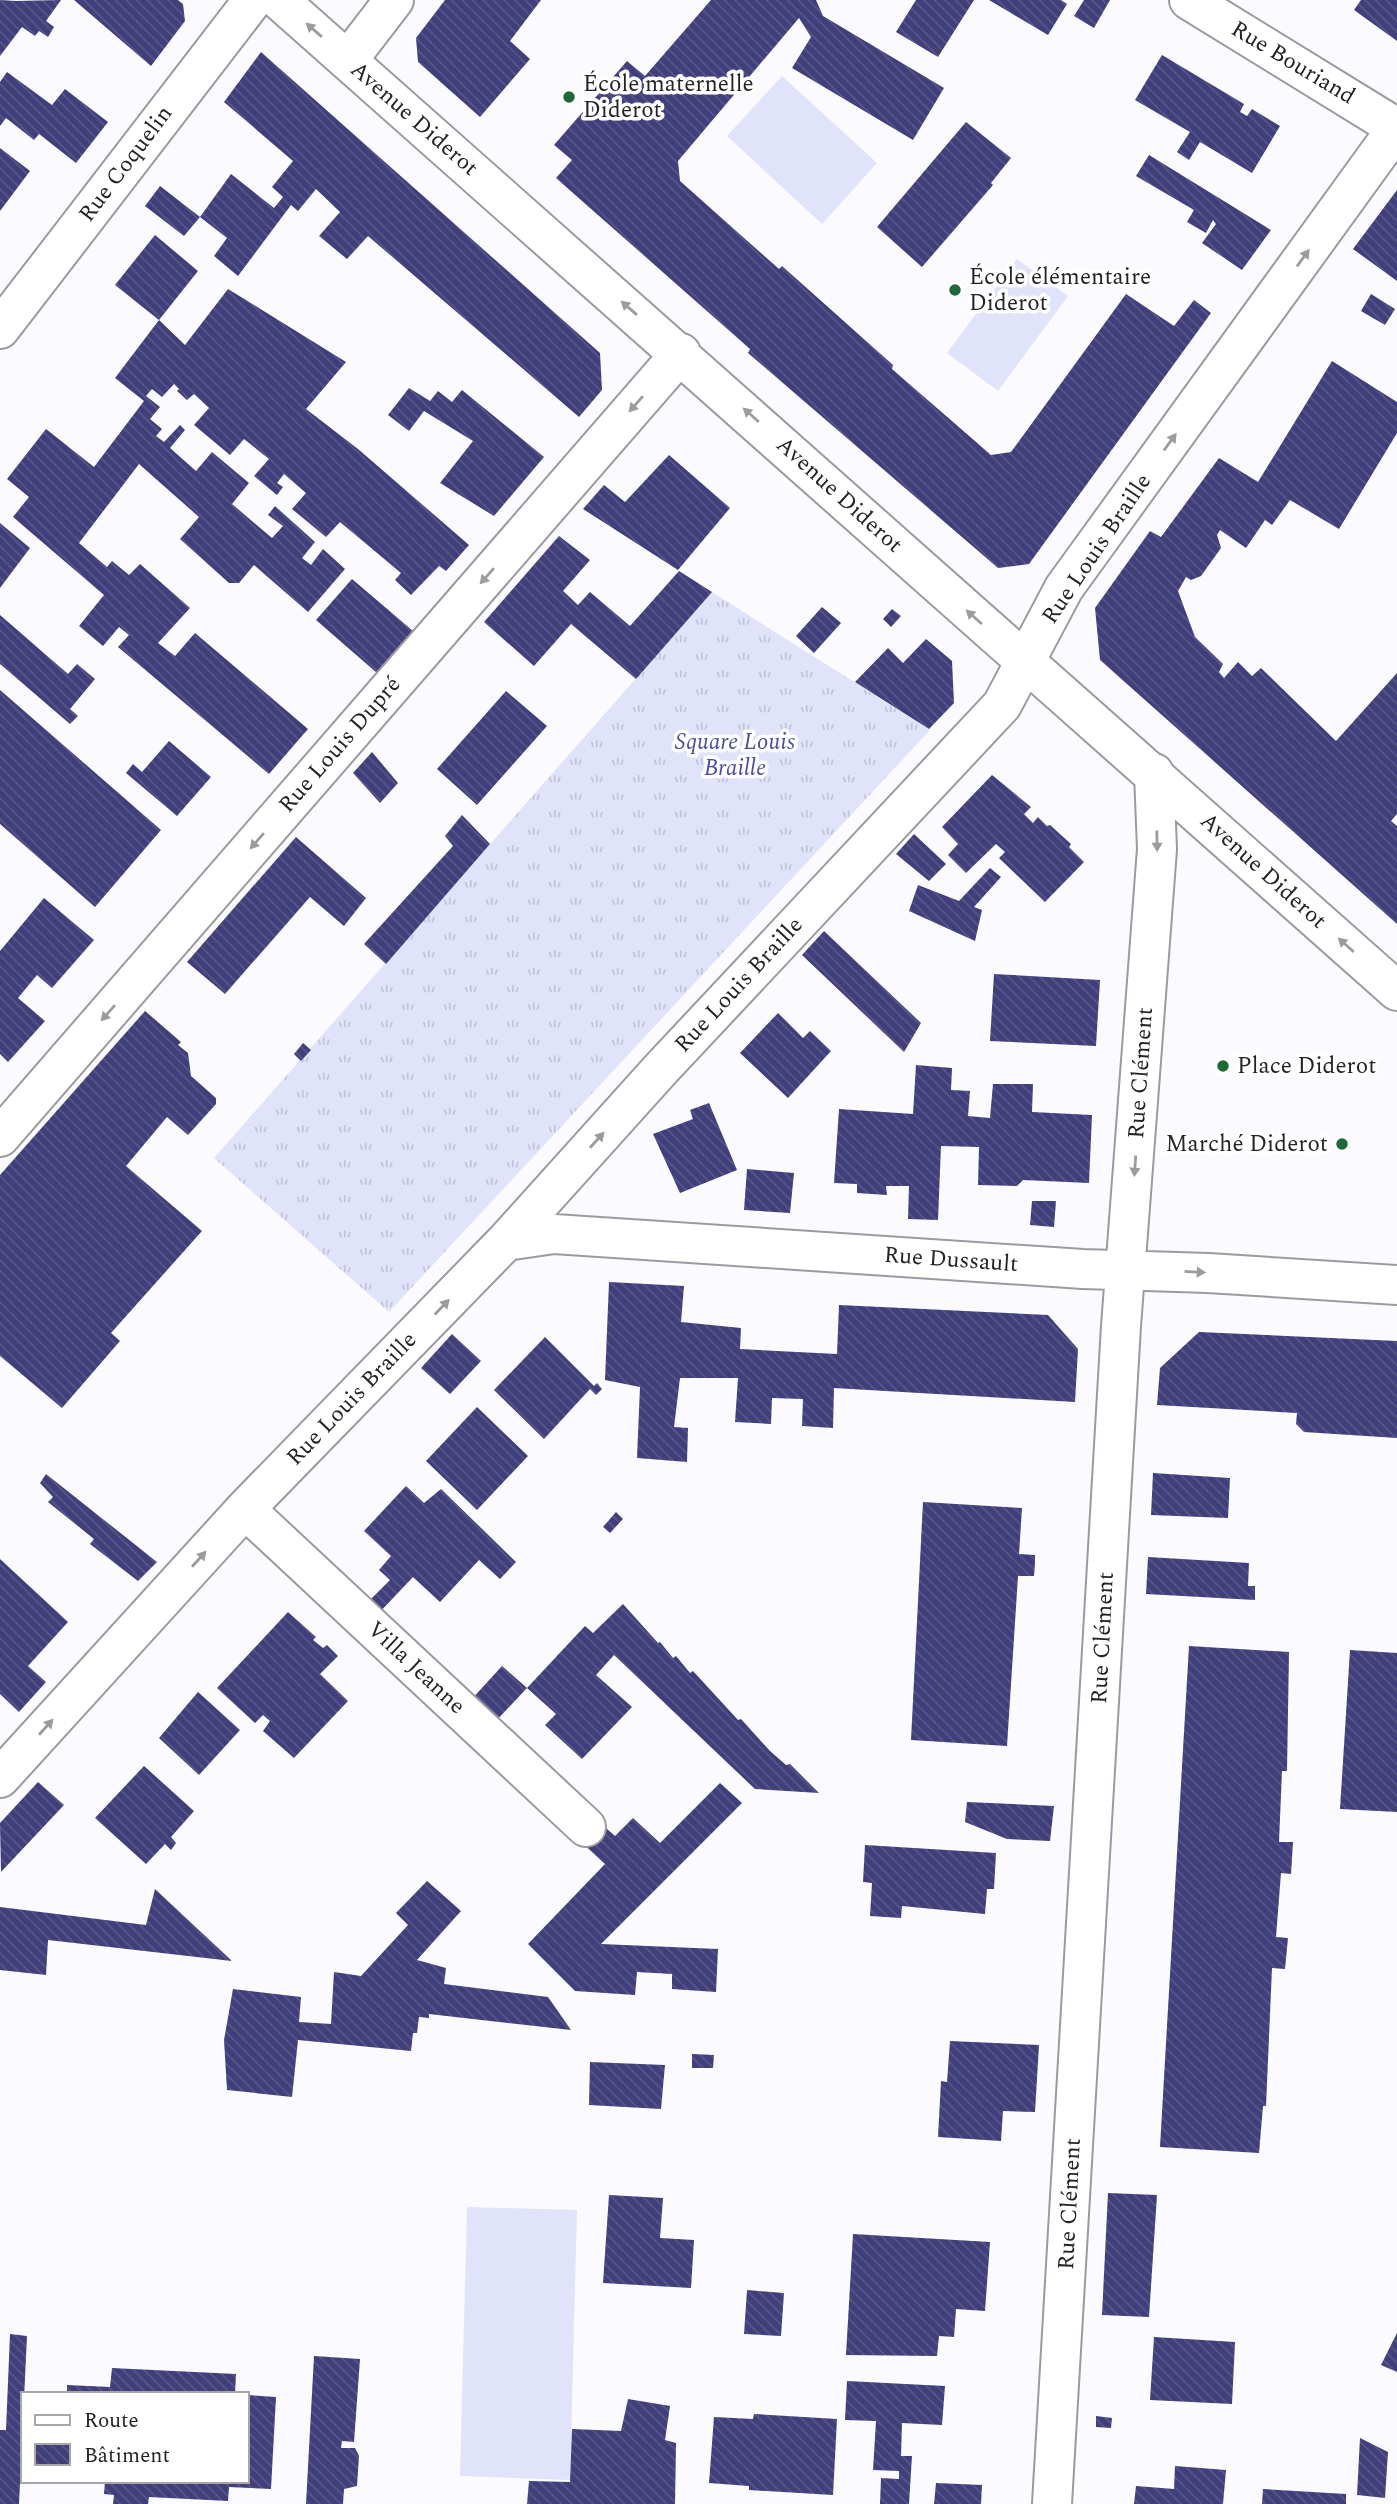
<svg xmlns="http://www.w3.org/2000/svg" width="1397" height="2504" viewBox="0 0 1397 2504" font-family="Spectral,serif">
<defs>
<pattern id="grass-tufts" width="24" height="20" patternUnits="userSpaceOnUse" patternTransform="scale(1.75)"><rect width="24" height="20" fill="#e1e3fb"/><path d="M3 7l-1-3M5 7V3M7 7l1-3M15 17l-1-3M17 17v-4M19 17l1-3" fill="none" stroke="#c1c3d7"/></pattern>
<pattern id="building-back-hatch" width="6" height="6" patternUnits="userSpaceOnUse" patternTransform="scale(1.75)"><rect width="6" height="6" fill="#403e7b"/><path d="M-1 5l2 2M0 0l6 6M5-1l2 2" fill="none" stroke="#595788"/></pattern>
</defs>
<rect width="100%" height="100%" fill="#fafaff"/>
<path fill="url(#grass-tufts)" d="M 712,592 L 930,730 L 389,1312 L 214,1158 Z"/>
<path fill="#e1e3fb" d="M 782,76 L 877,163 L 822,224 L 727,136 Z
M 1017,259 L 1068,296 L 998,391 L 947,353 Z
M 467,2207 L 577,2210 L 570,2480 L 460,2476 Z"/>
<path fill="url(#building-back-hatch)" d="M 0,0 L 16,1 L 61,0 L 46,21 L 54,27 L 48,37 L 39,31 L 35,36 L 22,27 L 0,56 Z
M 74,0 L 178,0 L 183,4 L 185,21 L 151,66 Z
M 445,0 L 541,0 L 510,41 L 530,59 L 480,117 L 418,62 L 416,38 Z
M 711,0 L 816,0 L 823,16 L 944,88 L 913,140 L 792,68 L 811,37 L 799,18 L 678,161 L 680,181 L 779,269 L 782,266 L 893,365 L 892,369 L 991,455 L 1011,452 L 1126,294 L 1174,326 L 1194,300 L 1211,313 L 1029,564 L 998,568 L 748,353 L 750,349 L 556,178 L 572,160 L 554,145 L 627,61 L 645,76 Z
M 916,0 L 974,0 L 938,57 L 896,32 Z
M 989,0 L 1061,0 L 1067,4 L 1048,35 Z
M 1084,0 L 1110,0 L 1094,28 L 1074,16 Z
M 1361,0 L 1397,0 L 1397,41 L 1354,10 Z
M 261,52 L 600,353 L 602,390 L 579,417 L 368,236 L 347,259 L 319,236 L 340,212 L 316,189 L 298,211 L 291,205 L 238,276 L 214,256 L 227,238 L 200,217 L 231,174 L 274,208 L 283,197 L 272,187 L 293,161 L 224,102 Z
M 1162,55 L 1244,104 L 1240,112 L 1247,116 L 1252,109 L 1280,126 L 1252,173 L 1200,142 L 1189,160 L 1177,152 L 1190,132 L 1135,100 Z
M 7,72 L 52,105 L 65,89 L 108,122 L 76,163 L 39,134 L 34,140 L 6,118 L 0,126 L 0,82 Z
M 966,122 L 1011,158 L 991,183 L 993,185 L 922,267 L 877,227 Z
M 0,148 L 30,171 L 0,211 Z
M 1149,155 L 1271,230 L 1242,270 L 1202,243 L 1216,224 L 1213,220 L 1206,233 L 1187,222 L 1194,210 L 1136,176 Z
M 160,186 L 200,217 L 184,236 L 145,206 Z
M 1397,190 L 1397,281 L 1353,249 Z
M 155,235 L 198,271 L 159,320 L 115,285 Z
M 228,289 L 346,362 L 306,409 L 358,449 L 469,545 L 446,571 L 439,566 L 411,595 L 395,580 L 401,573 L 340,522 L 326,537 L 292,509 L 306,493 L 284,474 L 277,483 L 283,487 L 277,495 L 254,476 L 269,459 L 244,439 L 230,455 L 194,425 L 209,408 L 194,394 L 187,400 L 177,391 L 179,389 L 174,384 L 162,397 L 152,389 L 146,396 L 160,407 L 150,419 L 162,429 L 156,436 L 164,442 L 180,425 L 185,430 L 170,448 L 196,471 L 212,452 L 249,483 L 232,504 L 272,538 L 283,526 L 268,515 L 275,506 L 315,542 L 302,558 L 311,565 L 323,549 L 345,569 L 308,612 L 254,565 L 239,583 L 229,583 L 180,539 L 199,517 L 139,464 L 79,543 L 107,567 L 112,561 L 129,575 L 140,564 L 190,608 L 158,643 L 175,656 L 195,633 L 308,729 L 269,774 L 118,647 L 129,635 L 119,627 L 103,646 L 79,626 L 104,595 L 13,517 L 29,497 L 7,479 L 46,429 L 94,467 L 144,401 L 115,378 L 159,320 L 185,345 Z
M 1371,294 L 1395,309 L 1385,325 L 1361,311 Z
M 1332,361 L 1397,402 L 1397,433 L 1339,529 L 1290,500 L 1272,525 L 1265,520 L 1246,548 L 1220,530 L 1217,535 L 1221,548 L 1201,576 L 1191,580 L 1186,577 L 1178,591 L 1195,637 L 1223,664 L 1219,672 L 1224,678 L 1238,662 L 1252,676 L 1261,668 L 1336,741 L 1397,673 L 1397,814 L 1391,821 L 1397,826 L 1397,924 L 1100,660 L 1095,608 L 1150,531 L 1161,537 L 1219,458 L 1258,482 Z
M 409,388 L 430,401 L 438,391 L 452,402 L 462,390 L 544,457 L 494,516 L 440,483 L 473,441 L 424,411 L 409,431 L 388,415 Z
M 669,455 L 730,508 L 678,570 L 583,509 L 604,485 L 625,502 Z
M 0,523 L 30,548 L 0,588 Z
M 559,536 L 590,560 L 563,591 L 578,605 L 590,592 L 630,626 L 679,571 L 712,592 L 636,679 L 571,624 L 534,666 L 484,622 Z
M 352,579 L 413,631 L 377,673 L 316,620 Z
M 822,607 L 841,623 L 814,653 L 796,636 Z
M 892,609 L 901,616 L 891,627 L 883,619 Z
M 0,615 L 68,674 L 77,664 L 95,679 L 70,709 L 78,716 L 70,724 L 0,664 Z
M 926,639 L 952,661 L 954,703 L 929,729 L 855,682 L 888,648 L 903,663 Z
M 0,690 L 161,830 L 95,907 L 0,824 Z
M 506,691 L 547,726 L 477,805 L 437,769 Z
M 169,741 L 211,777 L 177,816 L 126,773 L 133,764 L 142,772 Z
M 372,752 L 398,783 L 380,803 L 353,773 Z
M 992,775 L 1031,807 L 1024,814 L 1033,823 L 1038,817 L 1047,826 L 1050,825 L 1071,844 L 1069,847 L 1084,862 L 1045,902 L 999,858 L 1005,852 L 996,844 L 966,873 L 948,855 L 958,844 L 942,827 Z
M 462,815 L 490,844 L 386,964 L 364,944 L 453,846 L 445,836 Z
M 914,834 L 946,864 L 929,881 L 896,854 Z
M 296,837 L 366,898 L 344,926 L 310,897 L 225,994 L 187,962 Z
M 990,868 L 1001,877 L 974,907 L 982,910 L 975,941 L 909,911 L 918,885 L 959,901 Z
M 44,898 L 94,940 L 52,988 L 37,975 L 18,998 L 45,1021 L 8,1062 L 0,1054 L 0,951 Z
M 824,931 L 921,1023 L 904,1052 L 802,955 Z
M 994,974 L 1100,980 L 1096,1046 L 990,1041 Z
M 145,1011 L 181,1042 L 178,1045 L 188,1053 L 191,1076 L 216,1098 L 216,1104 L 188,1135 L 167,1117 L 126,1166 L 202,1231 L 111,1333 L 120,1341 L 62,1408 L 0,1356 L 0,1175 Z
M 778,1013 L 803,1038 L 810,1031 L 831,1051 L 788,1098 L 740,1053 Z
M 303,1043 L 311,1050 L 301,1061 L 294,1054 Z
M 916,1065 L 952,1068 L 951,1090 L 970,1091 L 968,1116 L 990,1118 L 993,1084 L 1033,1084 L 1032,1112 L 1092,1115 L 1089,1183 L 1023,1180 L 1017,1186 L 978,1185 L 979,1147 L 941,1146 L 938,1220 L 908,1219 L 909,1186 L 886,1186 L 887,1195 L 857,1193 L 857,1184 L 834,1183 L 839,1109 L 913,1114 Z
M 709,1103 L 737,1170 L 680,1193 L 653,1134 L 693,1119 L 690,1110 Z
M 747,1169 L 794,1173 L 790,1213 L 744,1210 Z
M 1032,1201 L 1056,1201 L 1054,1227 L 1030,1225 Z
M 609,1282 L 684,1286 L 681,1322 L 741,1328 L 740,1349 L 837,1354 L 839,1305 L 1048,1315 L 1078,1349 L 1075,1402 L 834,1388 L 833,1428 L 802,1426 L 803,1399 L 772,1398 L 771,1424 L 735,1422 L 738,1378 L 680,1378 L 674,1427 L 688,1428 L 687,1462 L 637,1458 L 640,1387 L 605,1380 Z
M 1199,1332 L 1397,1341 L 1397,1438 L 1304,1432 L 1296,1424 L 1297,1413 L 1157,1405 L 1160,1368 Z
M 452,1334 L 481,1361 L 450,1394 L 421,1368 Z
M 545,1337 L 594,1386 L 597,1383 L 602,1389 L 596,1395 L 590,1389 L 544,1439 L 494,1390 Z
M 477,1407 L 528,1456 L 477,1510 L 426,1461 Z
M 1153,1473 L 1230,1478 L 1228,1518 L 1151,1515 Z
M 46,1474 L 157,1562 L 138,1581 L 90,1544 L 94,1539 L 48,1502 L 53,1497 L 40,1483 Z
M 406,1486 L 424,1503 L 441,1489 L 516,1562 L 500,1579 L 479,1560 L 440,1602 L 413,1577 L 377,1615 L 365,1605 L 390,1580 L 379,1570 L 391,1556 L 364,1531 Z
M 923,1502 L 1022,1508 L 1019,1554 L 1035,1555 L 1035,1563 L 1034,1576 L 1018,1576 L 1007,1746 L 911,1740 Z
M 616,1512 L 623,1519 L 610,1533 L 603,1527 Z
M 1148,1557 L 1249,1563 L 1248,1586 L 1255,1586 L 1255,1600 L 1146,1594 Z
M 0,1559 L 68,1622 L 28,1666 L 46,1682 L 19,1712 L 0,1694 Z
M 623,1604 L 658,1643 L 660,1642 L 673,1658 L 676,1656 L 690,1673 L 693,1671 L 738,1720 L 741,1719 L 770,1751 L 786,1765 L 790,1764 L 819,1793 L 755,1789 L 614,1655 L 596,1675 L 632,1707 L 582,1759 L 545,1725 L 556,1714 L 527,1688 L 585,1626 L 593,1633 Z
M 288,1612 L 316,1637 L 313,1640 L 323,1648 L 327,1645 L 338,1656 L 320,1674 L 348,1701 L 294,1758 L 263,1731 L 270,1721 L 263,1715 L 255,1723 L 217,1688 Z
M 1189,1646 L 1289,1652 L 1287,1771 L 1282,1771 L 1279,1842 L 1293,1842 L 1291,1874 L 1281,1873 L 1276,1937 L 1288,1938 L 1285,1969 L 1272,1968 L 1266,2106 L 1263,2106 L 1259,2153 L 1160,2147 Z
M 1350,1650 L 1397,1653 L 1397,1812 L 1340,1809 Z
M 502,1666 L 527,1688 L 494,1723 L 470,1701 Z
M 198,1692 L 240,1730 L 199,1775 L 159,1738 Z
M 144,1766 L 194,1811 L 171,1837 L 176,1843 L 171,1850 L 165,1844 L 146,1864 L 95,1818 Z
M 38,1782 L 64,1805 L 1,1872 L 0,1823 Z
M 720,1783 L 742,1803 L 601,1944 L 718,1949 L 716,1992 L 672,1989 L 672,1974 L 637,1972 L 635,1995 L 575,1991 L 528,1944 L 605,1864 L 580,1841 L 598,1821 L 615,1836 L 633,1818 L 660,1843 Z
M 967,1802 L 1054,1806 L 1050,1841 L 1007,1839 L 965,1822 Z
M 865,1845 L 996,1853 L 994,1889 L 987,1889 L 985,1914 L 902,1906 L 901,1918 L 870,1916 L 872,1883 L 863,1882 Z
M 427,1881 L 461,1911 L 417,1960 L 446,1968 L 444,1984 L 548,1997 L 571,2030 L 429,2014 L 429,2018 L 419,2017 L 417,2033 L 413,2033 L 411,2051 L 298,2040 L 292,2097 L 227,2090 L 224,2040 L 233,1989 L 301,1997 L 299,2022 L 331,2024 L 334,1972 L 361,1976 L 408,1925 L 396,1913 Z
M 155,1889 L 232,1961 L 48,1940 L 46,1975 L 0,1970 L 0,1907 L 146,1925 Z
M 950,2041 L 1039,2045 L 1035,2112 L 1003,2111 L 1001,2141 L 938,2137 L 941,2081 L 947,2082 Z
M 692,2054 L 714,2055 L 713,2068 L 692,2068 Z
M 590,2062 L 665,2065 L 661,2109 L 589,2105 Z
M 1108,2193 L 1157,2195 L 1149,2317 L 1102,2315 Z
M 609,2195 L 663,2198 L 660,2238 L 694,2240 L 691,2288 L 603,2283 Z
M 853,2234 L 990,2242 L 985,2311 L 956,2309 L 954,2337 L 939,2336 L 937,2356 L 846,2355 Z
M 747,2290 L 784,2293 L 781,2336 L 744,2334 Z
M 1397,2333 L 1397,2372 L 1381,2365 Z
M 10,2334 L 27,2336 L 19,2504 L 0,2504 L 0,2430 L 6,2430 Z
M 1154,2337 L 1235,2342 L 1232,2404 L 1150,2400 Z
M 314,2356 L 360,2359 L 354,2442 L 342,2441 L 341,2448 L 355,2448 L 359,2456 L 357,2486 L 344,2489 L 343,2504 L 306,2504 Z
M 112,2368 L 236,2374 L 235,2394 L 67,2394 L 67,2385 L 110,2387 Z
M 847,2381 L 945,2386 L 942,2425 L 902,2423 L 901,2456 L 912,2456 L 909,2504 L 880,2504 L 881,2478 L 899,2479 L 899,2471 L 873,2470 L 876,2421 L 845,2420 Z
M 247,2395 L 276,2397 L 271,2489 L 229,2487 L 228,2501 L 149,2497 L 148,2504 L 113,2504 L 114,2495 L 104,2494 L 105,2481 L 247,2481 Z
M 628,2399 L 670,2406 L 665,2440 L 676,2443 L 675,2504 L 527,2504 L 529,2481 L 570,2482 L 572,2429 L 621,2431 Z
M 754,2414 L 837,2419 L 833,2495 L 749,2490 L 749,2486 L 709,2483 L 714,2417 L 753,2419 Z
M 1096,2416 L 1112,2418 L 1111,2428 L 1096,2427 Z
M 1360,2438 L 1388,2452 L 1385,2498 L 1357,2495 Z
M 1175,2466 L 1226,2470 L 1223,2504 L 1134,2504 L 1136,2486 L 1174,2489 Z
M 936,2483 L 982,2485 L 981,2504 L 934,2504 Z
M 1263,2489 L 1346,2494 L 1346,2504 L 1262,2504 Z"/>
<g fill="none" stroke-linecap="round" stroke-linejoin="round">
<g stroke="#9a9ba0" stroke-width="42">
<path id="minor" d="M 279,0 L 1397,991
M 1189,0 L 1397,128
M 348,60 L 394,0
M 0,329 L 253,0
M 0,1137 L 681,353
M 506,1241 L 554,1234 L 1083,1269 L 1208,1273 L 1397,1285
M 245,1509 L 586,1827
M 0,1778 L 245,1509 L 506,1241 L 660,1070 L 1002,705 L 1064,588 L 1397,128
M 1052,2504 L 1121,1326 L 1157,849 L 1154,773"/>
</g>
<use href="#minor" stroke="#fff" stroke-width="38"/>
</g>
<defs><path id="oneway-solid" d="M-6-.8H1V-3.2L6.5 0L1 3.2V.8H-6Z" transform="scale(1.75)"/></defs>
<g fill="#9c9c9d">
<use href="#oneway-solid" transform="translate(314 30) rotate(-139)"/>
<use href="#oneway-solid" transform="translate(1303 258) rotate(-54)"/>
<use href="#oneway-solid" transform="translate(629 308) rotate(-139)"/>
<use href="#oneway-solid" transform="translate(636 404) rotate(131)"/>
<use href="#oneway-solid" transform="translate(751 415) rotate(-138)"/>
<use href="#oneway-solid" transform="translate(1170 442) rotate(-54)"/>
<use href="#oneway-solid" transform="translate(487 576) rotate(131)"/>
<use href="#oneway-solid" transform="translate(974 617) rotate(-138)"/>
<use href="#oneway-solid" transform="translate(257 841) rotate(131)"/>
<use href="#oneway-solid" transform="translate(1157 841) rotate(89)"/>
<use href="#oneway-solid" transform="translate(1346 945) rotate(-138)"/>
<use href="#oneway-solid" transform="translate(108 1013) rotate(131)"/>
<use href="#oneway-solid" transform="translate(597 1140) rotate(-48)"/>
<use href="#oneway-solid" transform="translate(1135 1166) rotate(94)"/>
<use href="#oneway-solid" transform="translate(1195 1272) rotate(3)"/>
<use href="#oneway-solid" transform="translate(442 1307) rotate(-46)"/>
<use href="#oneway-solid" transform="translate(199 1559) rotate(-48)"/>
<use href="#oneway-solid" transform="translate(46 1727) rotate(-48)"/>
</g>
<g fill="#1e6937" stroke="#fff" stroke-width="2.5">
<circle cx="569" cy="97" r="7"/>
<circle cx="955" cy="290" r="7"/>
<circle cx="1223" cy="1066" r="7"/>
<circle cx="1342" cy="1144" r="7"/>
</g>
<g text-anchor="middle" dominant-baseline="central" stroke-width="7" stroke-linejoin="round" paint-order="stroke">
<g font-size="23" fill="#242426" stroke="#fff">
<text transform="translate(1293 63) rotate(31)">Rue Bouriand</text>
<text transform="translate(414 119) rotate(41)">Avenue Diderot</text>
<text transform="translate(126 164) rotate(-53)">Rue Coquelin</text>
<text transform="translate(839 495) rotate(42)">Avenue Diderot</text>
<text transform="translate(1097 549) rotate(-56)">Rue Louis Braille</text>
<text transform="translate(340 745) rotate(-49)">Rue Louis Dupré</text>
<text transform="translate(1263 871) rotate(42)">Avenue Diderot</text>
<text transform="translate(739 985) rotate(-47)">Rue Louis Braille</text>
<text transform="translate(1141 1073) rotate(-86)">Rue Clément</text>
<text transform="translate(951 1260) rotate(4)">Rue Dussault</text>
<text transform="translate(352 1399) rotate(-46)">Rue Louis Braille</text>
<text transform="translate(1103 1638) rotate(-87)">Rue Clément</text>
<text transform="translate(416 1668) rotate(43)">Villa Jeanne</text>
<text transform="translate(1070 2204) rotate(-87)">Rue Clément</text>
</g>
<g font-size="23" fill="#242426" stroke="#fff" text-anchor="start">
<text x="583" y="84">École maternelle<tspan x="583" dy="26">Diderot</tspan></text>
<text x="969" y="277">École élémentaire<tspan x="969" dy="26">Diderot</tspan></text>
<text x="1237" y="1066">Place Diderot</text>
<text x="1328" y="1144" text-anchor="end">Marché Diderot</text>
</g>
<g font-size="23" font-style="italic" fill="#4e4a9d" stroke="#fff">
<text x="735" y="742">Square Louis<tspan x="735" dy="26">Braille</tspan></text>
</g>
</g>
<rect x="21" y="2392" width="228" height="91" fill="#ffffff" stroke="#a7a7a8" stroke-width="2"/>
<rect x="35" y="2415" width="35" height="10" fill="#ffffff" stroke="#a7a7a8" stroke-width="2"/>
<text x="84" y="2427" font-size="21" fill="#242426">Route</text>
<rect x="35" y="2444" width="35" height="21" fill="url(#building-back-hatch)" stroke="#a7a7a8" stroke-width="2"/>
<text x="84" y="2462" font-size="21" fill="#242426">Bâtiment</text>
</svg>
